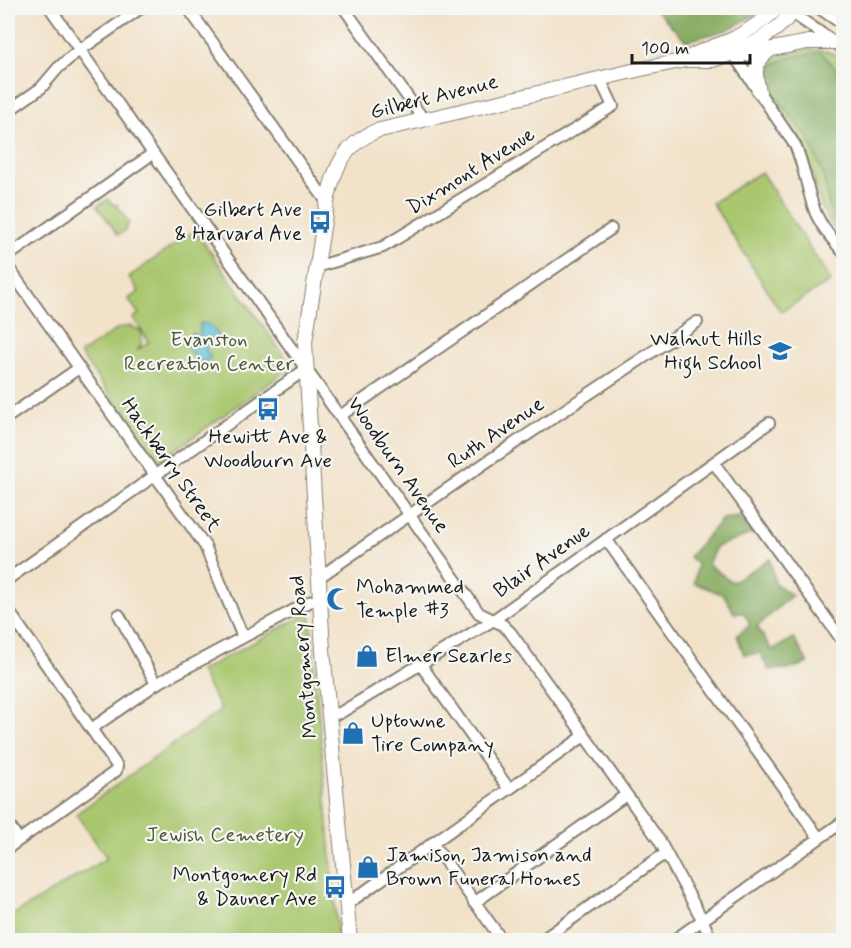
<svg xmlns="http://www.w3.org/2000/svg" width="851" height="948" viewBox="0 0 851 948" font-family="Mynerve,sans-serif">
<rect width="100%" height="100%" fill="#f6f6f2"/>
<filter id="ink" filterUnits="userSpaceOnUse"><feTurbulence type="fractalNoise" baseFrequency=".0167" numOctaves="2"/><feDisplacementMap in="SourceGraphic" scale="12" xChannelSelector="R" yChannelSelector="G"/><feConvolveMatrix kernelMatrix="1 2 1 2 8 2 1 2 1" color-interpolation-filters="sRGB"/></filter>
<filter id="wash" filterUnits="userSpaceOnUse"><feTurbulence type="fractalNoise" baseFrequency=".008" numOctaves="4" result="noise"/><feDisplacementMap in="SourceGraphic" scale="24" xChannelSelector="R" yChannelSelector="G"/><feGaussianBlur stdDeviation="1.35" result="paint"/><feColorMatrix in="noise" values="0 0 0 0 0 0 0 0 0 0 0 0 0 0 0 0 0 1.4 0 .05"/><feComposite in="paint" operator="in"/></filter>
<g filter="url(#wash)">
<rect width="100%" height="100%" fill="#f2e2c9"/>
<path fill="#aac76f" stroke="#637246" stroke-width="1.5" d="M 809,49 C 821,49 834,52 843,59 L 843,243 L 834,230 L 823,211 L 802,142 L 763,86 L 766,84 C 750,54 791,53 809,49 Z
M 761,172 L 831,281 L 781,312 L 712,203 Z
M 108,199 L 112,204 L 117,205 L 129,223 L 124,231 L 118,235 L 97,206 Z
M 195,230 L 292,367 L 158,462 L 80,354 L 119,328 L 132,326 L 142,332 L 141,346 L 136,351 L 149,342 L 133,318 L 139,314 L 128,299 L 139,292 L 129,277 Z
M 310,612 L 338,940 L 8,940 L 8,918 L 107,858 L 76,814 L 221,710 L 200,671 Z"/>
<path fill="#87ac62" stroke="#52643f" stroke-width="1.5" d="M 654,8 L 757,8 L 759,13 L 727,30 L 686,41 Z
M 821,52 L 838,71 L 843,81 L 843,231 L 831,217 L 823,174 L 808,138 L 772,92 L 769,77 L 773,64 L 791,57 Z
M 740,517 L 754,533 L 716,547 L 708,564 L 732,582 L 770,559 L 775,583 L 792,595 L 757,627 L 772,650 L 794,638 L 808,663 L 790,669 L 769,670 L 760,653 L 744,655 L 737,635 L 750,625 L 744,613 L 734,613 L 724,595 L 694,583 L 697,564 L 689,557 L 722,519 Z"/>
<path fill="#53bad1" stroke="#386b76" stroke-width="1.5" d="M 200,323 C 211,323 217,329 219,341 L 212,342 L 205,348 L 211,357 L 201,365 L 182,341 L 193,333 L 197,337 L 200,335 Z"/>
</g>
<g filter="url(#ink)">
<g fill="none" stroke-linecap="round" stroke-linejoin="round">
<g stroke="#877f72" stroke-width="14">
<path id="minor" d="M 50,8 L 479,613 L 503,625 L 511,633 L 659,840 L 703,921 L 711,940
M 188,8 L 327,202
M 344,8 L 424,120
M 785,8 L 844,49
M 819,8 L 844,25
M 731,51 L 795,145 C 805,167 807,192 816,214 C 823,229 833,240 844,253
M 8,111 L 41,88 L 58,68 L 73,55 L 141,8
M 8,256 L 152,154
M 8,267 L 205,546 L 243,637
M 316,267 L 383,247 L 613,106 L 600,79
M 340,416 L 611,229
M 8,417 L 79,368
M 714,463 L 844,643
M 606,539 L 819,838
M 318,578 L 488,461 L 697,322
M 8,579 L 306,369
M 8,610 L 117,766 L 116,771 L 8,848
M 119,615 L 156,684
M 421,665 L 509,789
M 329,715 L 340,713 L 492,621 L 769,423
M 91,729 L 156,684 L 309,602 L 319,599
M 8,824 L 19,840
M 432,843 L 502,940
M 474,903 L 626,795
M 347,904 L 584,736
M 542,940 L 660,857 L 667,855
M 674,940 L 844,821"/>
</g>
<g stroke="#877f72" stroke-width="16">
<path id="major" d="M 741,55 L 808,42 L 834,42
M 687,59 C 702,49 719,46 735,38 C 750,30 765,20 777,8
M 759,91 C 754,71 753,63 770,50
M 350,940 L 323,650 L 305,342 L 327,202 C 334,169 343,145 376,131 L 641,69 L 686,60 L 713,60 L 739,51 L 757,42 L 777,28 L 798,8"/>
</g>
<use href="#minor" stroke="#fff" stroke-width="10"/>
<use href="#major" stroke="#fff" stroke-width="14"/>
</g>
</g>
<defs>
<g id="bus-bare" transform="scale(1.8)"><path d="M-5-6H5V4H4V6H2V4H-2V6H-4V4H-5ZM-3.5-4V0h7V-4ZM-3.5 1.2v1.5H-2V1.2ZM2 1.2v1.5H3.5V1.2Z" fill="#1f6fb2" stroke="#f6f6f2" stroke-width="2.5" paint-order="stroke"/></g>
<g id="school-bare" transform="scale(1.8)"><path d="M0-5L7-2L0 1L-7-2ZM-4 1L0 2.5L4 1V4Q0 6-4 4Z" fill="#1f6fb2" stroke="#f6f6f2" stroke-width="2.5" paint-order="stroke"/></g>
<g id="mosque-bare" transform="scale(1.8)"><path d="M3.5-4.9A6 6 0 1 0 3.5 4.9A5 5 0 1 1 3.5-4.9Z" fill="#1f6fb2" stroke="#f6f6f2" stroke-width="2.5" paint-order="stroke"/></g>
<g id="shop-bare" transform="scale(1.8)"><path d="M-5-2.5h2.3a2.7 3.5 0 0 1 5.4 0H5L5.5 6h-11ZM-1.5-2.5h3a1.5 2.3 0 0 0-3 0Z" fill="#1f6fb2" stroke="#f6f6f2" stroke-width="2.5" paint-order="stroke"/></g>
</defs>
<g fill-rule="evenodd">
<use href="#bus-bare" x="320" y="222"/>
<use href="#school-bare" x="780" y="351"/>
<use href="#bus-bare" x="268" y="409"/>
<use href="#mosque-bare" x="338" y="599"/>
<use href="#shop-bare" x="367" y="656"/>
<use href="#shop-bare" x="353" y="733"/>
<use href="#shop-bare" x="368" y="867"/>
<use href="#bus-bare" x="335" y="887"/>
</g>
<g text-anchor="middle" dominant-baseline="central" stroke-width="4.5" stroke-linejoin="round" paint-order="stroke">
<g font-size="21" fill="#1c1c1c" stroke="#f6f6f2">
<text transform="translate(434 97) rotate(-14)">Gilbert Avenue</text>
<text transform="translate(471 171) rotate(-32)">Dixmont Avenue</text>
<text transform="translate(496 433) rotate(-34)">Ruth Avenue</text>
<text transform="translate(171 465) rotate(55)">Hackberry Street</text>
<text transform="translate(398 465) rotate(55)">Woodburn Avenue</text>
<text transform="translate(542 561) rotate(-35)">Blair Avenue</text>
<text transform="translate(304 657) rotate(-95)">Montgomery Road</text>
</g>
<g font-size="21" fill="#1c1c1c" stroke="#f6f6f2" text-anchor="start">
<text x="302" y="210" text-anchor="end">Gilbert Ave<tspan x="302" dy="24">&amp; Harvard Ave</tspan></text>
<text x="762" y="339" text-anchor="end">Walnut Hills<tspan x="762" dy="24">High School</tspan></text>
<text x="268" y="437" text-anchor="middle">Hewitt Ave &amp;<tspan x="268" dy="24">Woodburn Ave</tspan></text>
<text x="356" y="587">Mohammed<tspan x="356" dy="24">Temple #3</tspan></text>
<text x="385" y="656">Elmer Searles</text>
<text x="371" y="721">Uptowne<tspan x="371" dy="24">Tire Company</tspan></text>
<text x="386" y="855">Jamison, Jamison and<tspan x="386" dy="24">Brown Funeral Homes</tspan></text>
<text x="317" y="875" text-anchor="end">Montgomery Rd<tspan x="317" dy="24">&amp; Dauner Ave</tspan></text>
</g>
<g font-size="21" fill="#4e5839" stroke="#f6f6f2">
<text x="209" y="340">Evanston<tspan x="209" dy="24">Recreation Center</tspan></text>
<text x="225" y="835">Jewish Cemetery</text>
</g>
</g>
<rect width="851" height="948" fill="none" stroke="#f6f6f2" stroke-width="30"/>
<path d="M632 54v9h118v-9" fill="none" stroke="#1c1c1c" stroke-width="3"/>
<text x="641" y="54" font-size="18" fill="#1c1c1c" stroke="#f6f6f2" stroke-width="4.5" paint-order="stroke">100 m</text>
</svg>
